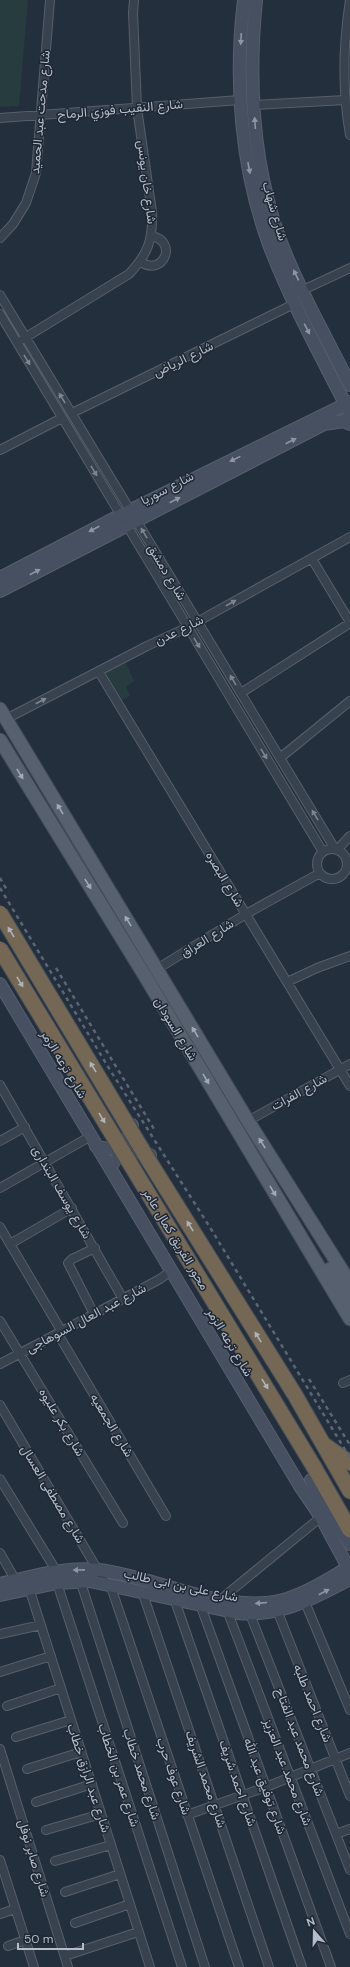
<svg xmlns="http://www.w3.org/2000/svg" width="350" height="1967" viewBox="0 0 350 1967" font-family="'DM Sans',Vazirmatn,sans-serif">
<rect width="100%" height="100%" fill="#242f3e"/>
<path fill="#263c3f" d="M 0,0 L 28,0 L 19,106 L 0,107 Z
M 125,661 L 134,681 L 126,687 L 130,696 L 122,700 L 105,672 Z"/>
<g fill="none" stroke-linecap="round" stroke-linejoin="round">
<g stroke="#565f6c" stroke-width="10">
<path id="street" d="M 350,0 C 343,45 342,90 350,135
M 254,105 L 345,100
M 0,118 L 240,100
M 0,238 L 13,224 L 26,203 L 36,173 L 50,0
M 141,262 C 163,277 179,241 151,236
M 303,290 L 350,268
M 0,295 L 335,849
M 0,314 L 323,852
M 23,339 L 129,274 C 148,254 153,240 152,212 L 137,108 L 133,13 L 134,0
M 72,413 L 294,304
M 0,450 L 62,418
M 312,559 L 350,622
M 99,672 L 350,1086
M 241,693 L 350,623
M 6,719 L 147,646 L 188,627 L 350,537
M 280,758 L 350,701
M317 864a15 15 0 1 1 30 0a15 15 0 1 1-30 0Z
M 337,850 L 350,836
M 157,969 L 246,914 L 320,873
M 287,982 L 317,968 L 350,956
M 0,1085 L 123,1299
M 248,1121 L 350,1064
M 0,1141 L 25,1127
M 0,1188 L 91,1136
M 0,1227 L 62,1332
M 10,1244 L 72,1208
M 94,1314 L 68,1263 L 72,1259 L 95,1248
M 0,1321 L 123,1523
M 58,1334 L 166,1516
M 0,1364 L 160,1279 L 171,1271
M 343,1383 L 350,1380
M 0,1405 L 106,1584
M 0,1479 L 57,1572
M 0,1553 L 16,1581
M 80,1580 L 205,1967
M 57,1583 L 182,1967
M 110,1584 L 239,1967
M 29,1588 L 150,1967
M 142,1591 L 269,1967
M 174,1598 L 302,1967
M 221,1599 L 321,1517
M 305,1602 L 350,1710
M 200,1604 L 331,1967
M 227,1610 L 350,1934
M 277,1610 L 350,1796
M 250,1614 L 350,1870
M 0,1634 L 41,1625
M 0,1672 L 51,1656
M 7,1706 L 61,1688
M 16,1737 L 71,1720
M 0,1749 L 68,1967
M 27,1769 L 81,1752
M 36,1802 L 92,1784
M 187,1815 L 266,1787 L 350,1753
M 46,1830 L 101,1814
M 336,1834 L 350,1829
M 0,1860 L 34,1967
M 55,1861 L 111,1845
M 65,1892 L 120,1874
M 0,1914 L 15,1909
M 75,1923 L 130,1904
M 8,1946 L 25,1940
M 65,1956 L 138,1932"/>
</g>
<g stroke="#565f6c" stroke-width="14">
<path id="secondary" d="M 244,0 C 234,82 241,169 270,247 C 292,304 322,358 350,413
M 256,0 C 248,80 252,163 280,240 C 299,290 326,337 350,385
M 0,578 L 121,515 L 350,402
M 0,591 L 324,424 L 344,421 L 350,424
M 0,984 L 300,1486 L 321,1517 L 350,1571
M 96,1146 C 113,1153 129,1144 132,1125
M 110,1168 C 118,1152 133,1147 150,1155
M 311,1480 L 350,1544
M 0,1584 C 31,1577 66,1566 99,1570 C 157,1577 225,1615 283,1600 C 306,1594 328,1579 348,1568
M 0,1595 L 57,1583 L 90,1581 L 238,1613 C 280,1617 314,1598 350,1579"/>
</g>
<g stroke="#414a57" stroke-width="15">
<path id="primary" d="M 0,709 L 248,1121 L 350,1283
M 0,740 L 145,976 L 350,1319
M 330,1269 L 350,1301"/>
</g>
<g stroke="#434c59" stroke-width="17">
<path id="highway" d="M 149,1161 L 295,1395 L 350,1491
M 326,1446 L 350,1463
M 314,1467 L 350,1530"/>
</g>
<use href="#street" stroke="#38414e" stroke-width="8"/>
<use href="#secondary" stroke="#465061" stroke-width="12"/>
<use href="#primary" stroke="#56606e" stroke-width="13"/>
<use href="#highway" stroke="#746855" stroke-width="15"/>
<path stroke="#5a6575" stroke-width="2.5" stroke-dasharray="4 4" stroke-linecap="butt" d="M 0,878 L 8,892
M 0,888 L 110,1070 L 211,1229 L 350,1458
M 56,968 L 154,1129
M 309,1379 L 350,1445"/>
<g stroke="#434c59" stroke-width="17" stroke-linecap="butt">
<path id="highway-bridge" d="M 0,913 L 149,1161
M 0,949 L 314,1467"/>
</g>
<use href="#highway-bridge" stroke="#746855" stroke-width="15"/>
</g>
<defs><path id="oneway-solid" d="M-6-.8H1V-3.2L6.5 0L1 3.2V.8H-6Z"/></defs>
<g fill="#8e96a5">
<use href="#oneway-solid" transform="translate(241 39) rotate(93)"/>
<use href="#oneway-solid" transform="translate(255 123) rotate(-94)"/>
<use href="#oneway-solid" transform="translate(249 168) rotate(79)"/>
<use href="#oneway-solid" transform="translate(296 275) rotate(-116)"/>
<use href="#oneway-solid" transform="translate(307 329) rotate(63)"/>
<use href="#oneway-solid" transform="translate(291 441) rotate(-27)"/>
<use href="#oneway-solid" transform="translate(235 459) rotate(154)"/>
<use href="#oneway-solid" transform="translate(175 500) rotate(-27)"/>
<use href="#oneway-solid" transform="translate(94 529) rotate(152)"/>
<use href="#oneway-solid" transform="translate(35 572) rotate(-28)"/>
<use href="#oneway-solid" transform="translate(79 1570) rotate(179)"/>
<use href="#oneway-solid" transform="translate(324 1592) rotate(-28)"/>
<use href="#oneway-solid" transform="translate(261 1603) rotate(175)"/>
</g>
<g fill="#7c8592">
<use href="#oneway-solid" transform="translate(27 360) rotate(59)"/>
<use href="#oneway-solid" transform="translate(62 398) rotate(-121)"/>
<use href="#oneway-solid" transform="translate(94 471) rotate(59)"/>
<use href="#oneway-solid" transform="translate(144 533) rotate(-121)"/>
<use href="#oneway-solid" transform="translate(231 603) rotate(-29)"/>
<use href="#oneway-solid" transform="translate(197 643) rotate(59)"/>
<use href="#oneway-solid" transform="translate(233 680) rotate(-121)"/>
<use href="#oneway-solid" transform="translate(41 701) rotate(-27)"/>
<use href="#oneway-solid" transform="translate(264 754) rotate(59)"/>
<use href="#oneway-solid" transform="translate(315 815) rotate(-121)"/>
</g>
<g fill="#a1aab7">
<use href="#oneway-solid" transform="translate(20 774) rotate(58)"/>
<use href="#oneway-solid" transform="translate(60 809) rotate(-121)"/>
<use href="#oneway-solid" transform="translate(88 884) rotate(58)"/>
<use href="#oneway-solid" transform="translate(128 921) rotate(-121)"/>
<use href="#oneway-solid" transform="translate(195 1032) rotate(-121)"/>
<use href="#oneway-solid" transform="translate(206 1079) rotate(59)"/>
<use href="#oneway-solid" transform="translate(262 1143) rotate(-122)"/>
<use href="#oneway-solid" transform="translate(273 1191) rotate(59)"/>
</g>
<g fill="#aeb4bd">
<use href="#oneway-solid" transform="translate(11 932) rotate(-121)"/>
<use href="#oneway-solid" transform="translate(20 982) rotate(59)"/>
<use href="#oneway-solid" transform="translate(93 1067) rotate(-121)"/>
<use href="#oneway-solid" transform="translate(102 1118) rotate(59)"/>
<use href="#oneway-solid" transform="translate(190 1226) rotate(-122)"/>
<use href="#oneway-solid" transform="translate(258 1337) rotate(-122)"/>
<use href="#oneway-solid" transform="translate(265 1384) rotate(58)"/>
</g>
<g text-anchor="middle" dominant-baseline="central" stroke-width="3" stroke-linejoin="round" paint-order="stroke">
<g font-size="13" fill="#b4bcc9" stroke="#1d2633">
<text transform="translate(120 109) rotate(-5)">شارع النقيب فوزي الرماح</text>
<text transform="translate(40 112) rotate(-85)">شارع مدحت عبد الحميد</text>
<text transform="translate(147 182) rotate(83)">شارع خان يونس</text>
<text transform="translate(275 211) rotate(74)">شارع شهاب</text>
<text transform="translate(183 359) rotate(-26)">شارع الرياض</text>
<text transform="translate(167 488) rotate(-27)">شارع سوريا</text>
<text transform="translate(167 572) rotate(59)">شارع دمشق</text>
<text transform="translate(179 630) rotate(-26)">شارع عدن</text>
<text transform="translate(225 879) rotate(59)">شارع البصره</text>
<text transform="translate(207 938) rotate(-32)">شارع العراق</text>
<text transform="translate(176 1029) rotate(59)">شارع السودان</text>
<text transform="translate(64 1064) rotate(59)">شارع ترعه الزمر</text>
<text transform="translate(299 1092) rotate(-29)">شارع الفرات</text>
<text transform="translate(62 1192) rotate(60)">شارع يوسف البندارى</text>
<text transform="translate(176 1239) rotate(59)">محور الفريق كمال عامر</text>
<text transform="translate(86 1318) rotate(-28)">شارع عبد العال السوهاجى</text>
<text transform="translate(230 1342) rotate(59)">شارع ترعه الزمر</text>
<text transform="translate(62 1422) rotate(59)">شارع بكر عليوه</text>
<text transform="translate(112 1425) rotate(59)">شارع الجمعيه</text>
<text transform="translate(53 1494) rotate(59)">شارع مصطفى العسال</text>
<text transform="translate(181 1585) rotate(12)">شارع على بن ابى طالب</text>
<text transform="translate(313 1703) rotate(68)">شارع احمد طلبه</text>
<text transform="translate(300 1742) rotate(69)">شارع محمد عبد الفتاح</text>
<text transform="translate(288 1772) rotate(69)">شارع محمد عبد العزيز</text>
<text transform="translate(142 1774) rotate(72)">شارع محمد خطاب</text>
<text transform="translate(119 1775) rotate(72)">شارع عمر بن الخطاب</text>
<text transform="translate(174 1776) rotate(71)">شارع عوف حرب</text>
<text transform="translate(89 1778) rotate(72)">شارع عبد الرازق خطاب</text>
<text transform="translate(206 1779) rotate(71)">شارع محمد الشريف</text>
<text transform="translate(238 1783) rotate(71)">شارع احمد شريف</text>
<text transform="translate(265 1786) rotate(70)">شارع توفيق عبد الله</text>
<text transform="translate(34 1858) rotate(73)">شارع صابر نوفل</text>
</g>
</g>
<g transform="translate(314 1931) rotate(340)" stroke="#1d2633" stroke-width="3" paint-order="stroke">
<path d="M0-3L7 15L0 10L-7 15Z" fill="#b4bcc9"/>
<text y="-6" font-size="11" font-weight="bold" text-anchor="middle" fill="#b4bcc9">N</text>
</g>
<path d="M18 1943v6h65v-6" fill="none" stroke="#b4bcc9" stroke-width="2"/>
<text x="24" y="1943" font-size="12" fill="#b4bcc9" stroke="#1d2633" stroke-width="3" paint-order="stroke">50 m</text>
</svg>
